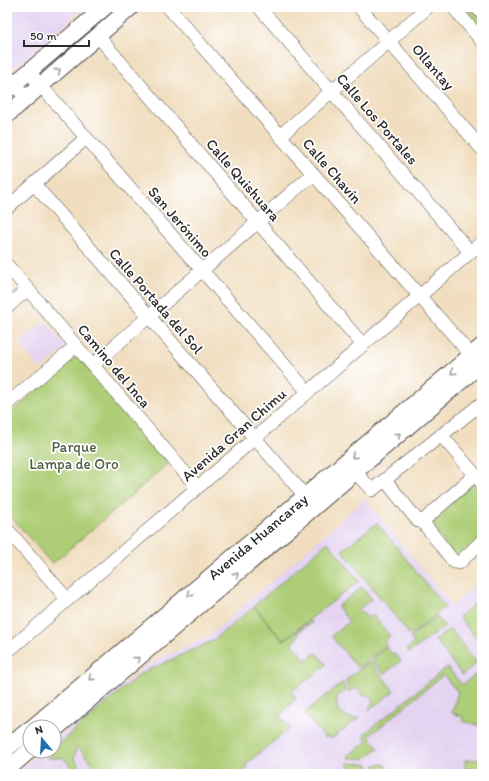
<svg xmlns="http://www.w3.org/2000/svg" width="489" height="781" viewBox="0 0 489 781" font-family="Itim,sans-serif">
<rect width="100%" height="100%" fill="#fff"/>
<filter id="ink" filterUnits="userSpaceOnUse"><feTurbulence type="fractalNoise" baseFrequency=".025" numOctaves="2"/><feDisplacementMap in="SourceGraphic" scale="8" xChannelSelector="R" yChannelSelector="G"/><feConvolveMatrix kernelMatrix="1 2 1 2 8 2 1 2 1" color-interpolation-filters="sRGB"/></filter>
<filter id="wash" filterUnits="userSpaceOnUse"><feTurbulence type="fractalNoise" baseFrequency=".012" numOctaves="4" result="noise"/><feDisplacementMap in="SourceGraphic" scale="16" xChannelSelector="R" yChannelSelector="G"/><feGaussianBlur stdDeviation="0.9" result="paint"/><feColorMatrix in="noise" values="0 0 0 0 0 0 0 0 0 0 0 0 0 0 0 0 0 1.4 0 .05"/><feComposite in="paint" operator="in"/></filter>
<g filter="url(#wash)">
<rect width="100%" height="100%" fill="#f1dec0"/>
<path fill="#e4d3f1" d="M 7,7 L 85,7 L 18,66 L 9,67 L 7,65 Z
M 45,321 L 67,347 L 40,369 L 19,343 Z
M 365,499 L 452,606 L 482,579 L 482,774 L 20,774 L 22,767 L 42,751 L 54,751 L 54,741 L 148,664 L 209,636 Z"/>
<path fill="#adce76" stroke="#6c7c50" d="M 113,7 L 120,7 L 51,66 L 49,63 Z
M 460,7 L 473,7 L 482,18 L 482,32 Z
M 77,356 L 169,463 L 52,564 L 7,512 L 7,416 Z
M 473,483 L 482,493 L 482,538 L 461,558 L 454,556 L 430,523 Z
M 377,523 L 445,607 L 410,635 L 342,550 Z
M 328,542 L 359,581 L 283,640 L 254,606 Z
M 362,587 L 372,599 L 358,610 L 360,612 L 361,611 L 367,618 L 372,614 L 390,636 L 384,641 L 387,645 L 358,668 L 331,636 L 349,622 L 338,606 Z
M 482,597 L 482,645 L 459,617 Z
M 254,607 L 283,641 L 310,621 L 312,623 L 308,626 L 307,625 L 297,633 L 299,636 L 292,643 L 306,660 L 316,653 L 326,664 L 325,666 L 291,692 L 296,698 L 280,716 L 290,728 L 246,764 L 248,767 L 244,770 L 246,774 L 101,774 L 77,746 L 74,759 L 86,774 L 73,774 L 69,764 L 63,758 L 48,758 L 52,751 L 54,751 L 54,748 L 140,674 L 212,641 Z
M 436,616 L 445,626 L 409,653 L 407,649 L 414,642 L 410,637 Z
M 450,629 L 477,663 L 462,675 L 435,640 Z
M 386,647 L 392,654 L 394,653 L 401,661 L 384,674 L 372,660 Z
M 370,661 L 394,691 L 369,710 L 373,701 L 372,696 L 363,695 C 360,688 354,687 348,692 L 346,680 Z
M 447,667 L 462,685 L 482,670 L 482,726 L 462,721 L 463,717 L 452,713 L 458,692 L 443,675 L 369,736 L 378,748 L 365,759 L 348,758 L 349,755 L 368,741 L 363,735 Z
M 343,682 L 345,692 L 338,695 C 333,710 344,720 359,718 L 331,739 L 328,736 L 325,738 L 304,713 Z
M 482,759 L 482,774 L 465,774 L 465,760 Z
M 348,763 L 368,764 L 369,773 L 356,774 L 347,764 Z
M 384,764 L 392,774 L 382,774 L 379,771 L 376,771 L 375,765 Z"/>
</g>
<g filter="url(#ink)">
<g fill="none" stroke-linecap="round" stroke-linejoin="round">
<g stroke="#494641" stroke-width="14">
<path id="minor" d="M 168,7 L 477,362
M 259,7 L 470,252
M 359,7 L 482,149
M 453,7 L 482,41
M 476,7 L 482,13
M 98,36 L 363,345
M 29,72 L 308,392
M 7,76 L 26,98
M 280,136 L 428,7
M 34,184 L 306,497
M 7,208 L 86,138
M 7,265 L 197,487
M 7,307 L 28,289
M 93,365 L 313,174
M 7,404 L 76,346
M 441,435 L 482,483
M 355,472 L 372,490 L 482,403
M 385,480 L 418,521 L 423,521
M 423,521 L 425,525 L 454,562 L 459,563 L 482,541
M 423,521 L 475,475
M 7,529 L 67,599
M 7,652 L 482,242"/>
</g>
<g stroke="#494641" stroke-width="18">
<path id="major" d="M 7,90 L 105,7
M 7,115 L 131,7
M 33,727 L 482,346
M 54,730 L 482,363
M 7,748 L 30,729
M 7,770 L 30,750"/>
</g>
<use href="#minor" stroke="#fff" stroke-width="13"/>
<use href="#major" stroke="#fff" stroke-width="16"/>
</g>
<defs><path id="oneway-chevron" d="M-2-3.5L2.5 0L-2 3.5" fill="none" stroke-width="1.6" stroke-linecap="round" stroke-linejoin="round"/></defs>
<g stroke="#a0a0a0">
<use href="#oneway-chevron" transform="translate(58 71) rotate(-41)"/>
<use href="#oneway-chevron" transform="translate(453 372) rotate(140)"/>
<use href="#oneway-chevron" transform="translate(398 435) rotate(-41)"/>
<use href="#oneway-chevron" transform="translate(354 456) rotate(140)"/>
<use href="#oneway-chevron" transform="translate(236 575) rotate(-41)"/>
<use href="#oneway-chevron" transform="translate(190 594) rotate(140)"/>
<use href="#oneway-chevron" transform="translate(137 659) rotate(-41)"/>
<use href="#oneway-chevron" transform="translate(91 678) rotate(140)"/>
</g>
</g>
<g text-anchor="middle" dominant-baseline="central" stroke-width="3.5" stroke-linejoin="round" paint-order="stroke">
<g font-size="15" fill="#2b2b2b" stroke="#fff">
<text transform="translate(433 67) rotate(49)">Ollantay</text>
<text transform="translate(377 119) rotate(49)">Calle Los Portales</text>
<text transform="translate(332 171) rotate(49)">Calle Chavín</text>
<text transform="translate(243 180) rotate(49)">Calle Quishuara</text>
<text transform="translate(180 222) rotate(49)">San Jerónimo</text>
<text transform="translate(156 301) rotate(49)">Calle Portada del Sol</text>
<text transform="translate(114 366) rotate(50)">Camino del Inca</text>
<text transform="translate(234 435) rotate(-41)">Avenida Gran Chimu</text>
<text transform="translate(258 537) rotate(-40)">Avenida Huancaray</text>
</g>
<g font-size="15" fill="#525c42" stroke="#fff">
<text x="74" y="447">Parque<tspan x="74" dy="17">Lampa de Oro</tspan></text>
</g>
</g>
<rect width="489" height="781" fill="none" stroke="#fff" stroke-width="24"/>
<g transform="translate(42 739) rotate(342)"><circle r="19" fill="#ffffff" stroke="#aaaaaa"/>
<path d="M0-3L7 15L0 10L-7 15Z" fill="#1f6fb2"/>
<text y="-6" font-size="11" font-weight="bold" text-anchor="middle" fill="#2b2b2b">N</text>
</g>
<path d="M24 40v6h65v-6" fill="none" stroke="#2b2b2b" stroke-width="2"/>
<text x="30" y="40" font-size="12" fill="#2b2b2b" stroke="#ffffff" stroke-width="3" paint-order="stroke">50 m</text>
</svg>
